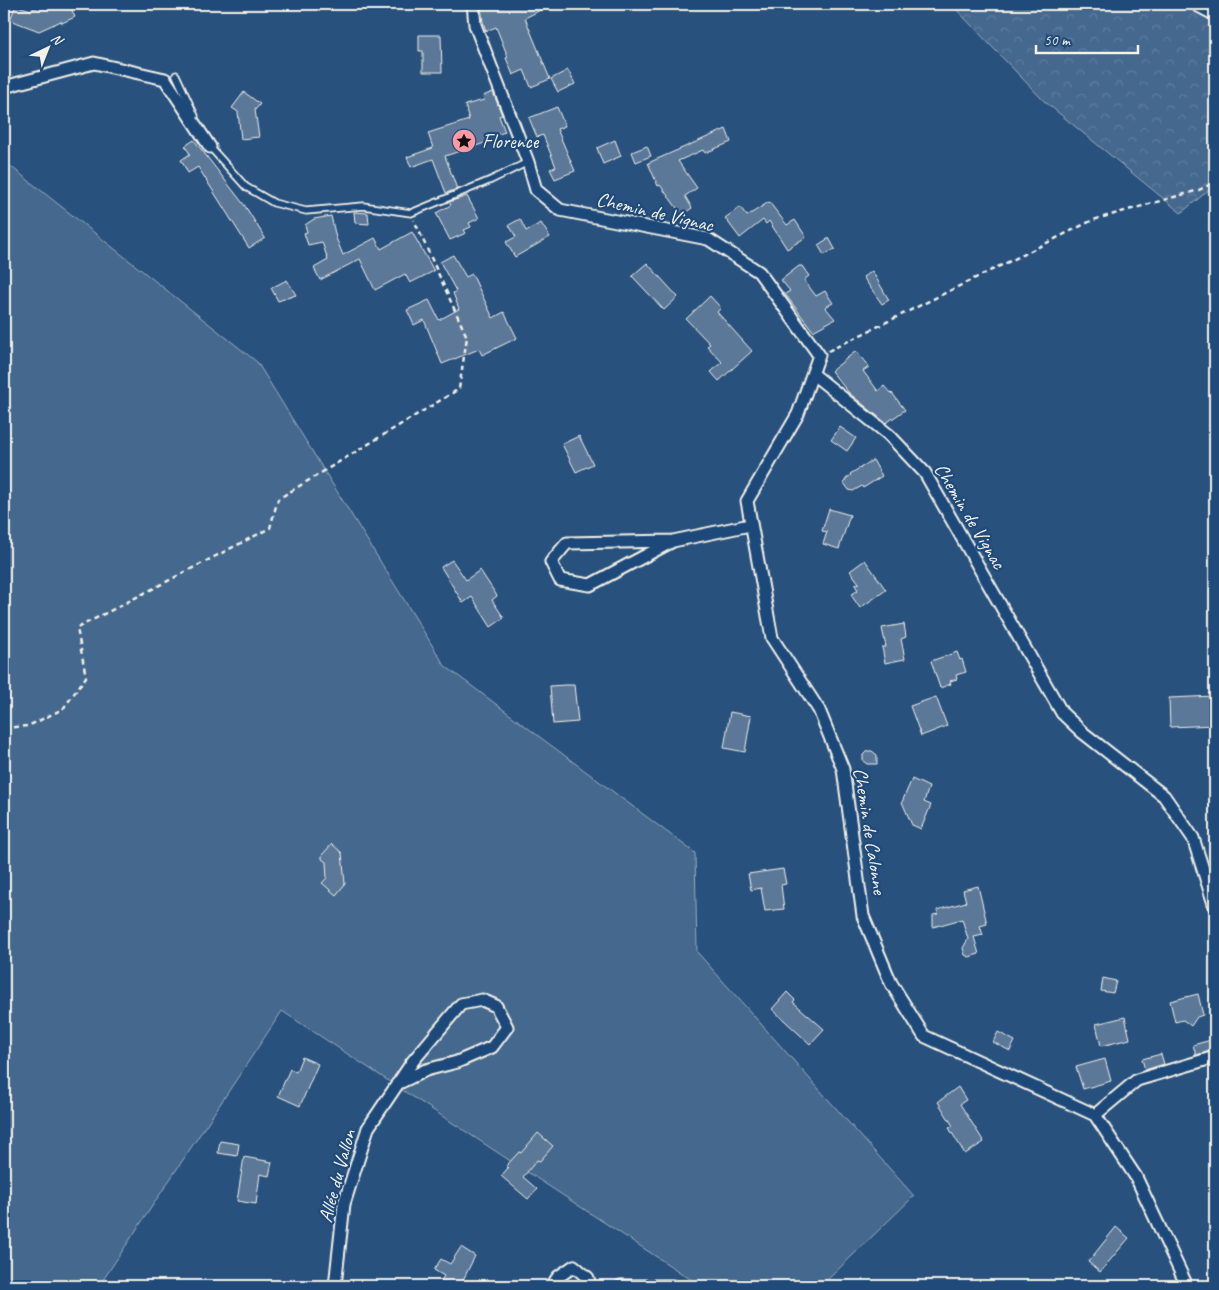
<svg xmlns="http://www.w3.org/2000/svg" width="1219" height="1290" viewBox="0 0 1219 1290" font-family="Caveat,sans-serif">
<defs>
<pattern id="forest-crowns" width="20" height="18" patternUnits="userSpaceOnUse" patternTransform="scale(1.25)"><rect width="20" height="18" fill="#45688e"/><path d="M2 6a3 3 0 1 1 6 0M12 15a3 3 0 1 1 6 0" fill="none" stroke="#607e9e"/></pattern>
</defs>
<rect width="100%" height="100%" fill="#28517e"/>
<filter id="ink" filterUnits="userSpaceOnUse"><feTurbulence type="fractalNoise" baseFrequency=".02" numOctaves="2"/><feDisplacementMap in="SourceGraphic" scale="10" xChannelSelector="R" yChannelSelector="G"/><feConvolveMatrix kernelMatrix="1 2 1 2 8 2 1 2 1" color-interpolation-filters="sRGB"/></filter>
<g filter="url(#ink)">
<path fill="#45688e" stroke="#9cacbb" d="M 4,161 L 257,362 L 445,666 L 695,853 L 697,952 L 914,1196 L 821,1286 L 701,1286 L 282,1011 L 99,1286 L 4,1286 Z"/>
<path fill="url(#forest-crowns)" stroke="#9cacbb" d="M 951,4 L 1215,4 L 1215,185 L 1181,213 L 1044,101 Z"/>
<path fill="#5b7899" stroke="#f4f1e8" d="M 45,4 L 69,4 L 75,17 L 62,23 L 61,21 L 39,31 L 10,20 L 16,5 L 30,10 Z
M 490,4 L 552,4 L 525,18 L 550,79 L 531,87 L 524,70 L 513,75 L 506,58 L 508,57 L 496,27 L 486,31 L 483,22 L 481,7 Z
M 419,35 L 441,35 L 442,72 L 423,72 L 423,51 L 419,51 Z
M 568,70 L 575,84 L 558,92 L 551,79 Z
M 244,92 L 260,104 L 255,110 L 259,137 L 241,139 L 238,112 L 232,108 Z
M 493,92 L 502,115 L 499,116 L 505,132 L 492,136 L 494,140 L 445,156 L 457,189 L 446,193 L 433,159 L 411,167 L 407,157 L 433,148 L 428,133 L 469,120 L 465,105 L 484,100 L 483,96 Z
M 557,107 L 565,126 L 557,129 L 575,171 L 555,179 L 550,169 L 556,167 L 543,135 L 537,137 L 529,118 Z
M 726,129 L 731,142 L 705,153 L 703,150 L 678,161 L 697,188 L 685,196 L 692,208 L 682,215 L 660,185 L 658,186 L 648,163 Z
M 194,140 L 245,206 L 265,238 L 249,248 L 198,167 L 188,173 L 181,160 L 190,154 L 185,146 Z
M 615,140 L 621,156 L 603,164 L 597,148 Z
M 647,146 L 651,156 L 636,162 L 632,152 Z
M 467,196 L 479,218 L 469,223 L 471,227 L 464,230 L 466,233 L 450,240 L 436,213 L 451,205 L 449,202 Z
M 769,202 L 787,225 L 795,220 L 806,237 L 787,249 L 769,221 L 766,224 L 763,220 L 740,238 L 725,218 L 740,207 L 747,216 Z
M 354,212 L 368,213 L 369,224 L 355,223 Z
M 331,216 L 336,238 L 343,255 L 375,238 L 381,249 L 412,232 L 434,271 L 410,283 L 405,274 L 375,290 L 360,259 L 320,280 L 314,268 L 328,260 L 322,242 L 308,245 L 304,233 L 307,232 L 305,225 L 314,219 Z
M 520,219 L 526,231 L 541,223 L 550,237 L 515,257 L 506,242 L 516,237 L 509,225 Z
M 829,238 L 835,249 L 824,255 L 818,245 Z
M 453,255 L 466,277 L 472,274 L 493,318 L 504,312 L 517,338 L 482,355 L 479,349 L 442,364 L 424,320 L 414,325 L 407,310 L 429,300 L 439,320 L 459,309 L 453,293 L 456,291 L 440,262 Z
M 647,263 L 678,297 L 664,310 L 632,276 Z
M 799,266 L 802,266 L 809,276 L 804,280 L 816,296 L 825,291 L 833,303 L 825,307 L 835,319 L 813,331 L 785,294 L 790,291 L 781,280 Z
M 872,271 L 889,300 L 882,304 L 863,277 Z
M 287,280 L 296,295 L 278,301 L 271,288 Z
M 710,296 L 721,308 L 717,312 L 752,351 L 719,381 L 711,372 L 722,362 L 707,346 L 710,344 L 686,319 Z
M 856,351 L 869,367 L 863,371 L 878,391 L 884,386 L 891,394 L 892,393 L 905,410 L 886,423 L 849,393 L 831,371 Z
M 840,427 L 856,438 L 847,451 L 831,440 Z
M 579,436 L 593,464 L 576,472 L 562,444 Z
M 873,460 L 882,476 L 863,488 L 862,486 L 853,491 L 849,490 L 844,483 L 846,479 L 851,475 L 850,474 Z
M 829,509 L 850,515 L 839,549 L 823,544 L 827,532 L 822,531 Z
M 452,560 L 466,580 L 480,570 L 497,596 L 492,600 L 504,618 L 491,627 L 472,597 L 463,603 L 441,567 Z
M 865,560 L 886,590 L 860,608 L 851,595 L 858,590 L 855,585 L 859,583 L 850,571 Z
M 904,624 L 906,637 L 901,639 L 905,659 L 885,663 L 882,647 L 886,647 L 882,628 Z
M 957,652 L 960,660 L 962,659 L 966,672 L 956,675 L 957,679 L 950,681 L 951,684 L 940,688 L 931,661 Z
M 565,685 L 574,685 L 578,722 L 553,724 L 550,686 Z
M 1215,696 L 1215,725 L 1170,727 L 1169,698 Z
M 936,697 L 947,726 L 921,736 L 910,706 Z
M 730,712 L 751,716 L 745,752 L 724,748 Z
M 867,751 L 872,751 L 877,755 L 877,764 L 867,764 L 863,761 L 863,755 Z
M 912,779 L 929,787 L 924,802 L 931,805 L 921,829 L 912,825 L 902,802 Z
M 332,844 L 342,853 L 345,884 L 336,895 L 322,883 L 327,878 L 326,862 L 322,859 L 322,855 Z
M 783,869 L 786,884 L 781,885 L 784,909 L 765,911 L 761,888 L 751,890 L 748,874 Z
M 978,886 L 987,924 L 980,926 L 983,935 L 974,937 L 979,954 L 969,957 L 965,955 L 963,948 L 968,939 L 962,919 L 933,927 L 933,915 L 938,914 L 937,910 L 966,902 L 963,890 Z
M 1103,978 L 1116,981 L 1113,993 L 1101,991 Z
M 787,992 L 795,1000 L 793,1002 L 824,1029 L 810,1044 L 772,1009 Z
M 1198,994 L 1203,1015 L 1197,1017 L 1191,1026 L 1183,1020 L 1175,1022 L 1170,1001 Z
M 1125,1017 L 1130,1039 L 1101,1046 L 1096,1024 Z
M 998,1032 L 1015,1041 L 1010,1051 L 993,1042 Z
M 1211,1040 L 1214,1050 L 1196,1055 L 1193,1045 Z
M 1161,1054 L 1164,1064 L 1145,1070 L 1142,1059 Z
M 302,1057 L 318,1064 L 300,1106 L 278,1096 L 290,1069 L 296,1072 Z
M 1105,1059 L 1111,1081 L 1083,1089 L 1076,1067 Z
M 958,1087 L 966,1100 L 960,1104 L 984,1142 L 965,1154 L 949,1128 L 953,1126 L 938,1102 Z
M 538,1133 L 553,1146 L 540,1161 L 537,1160 L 523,1177 L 537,1189 L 528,1199 L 501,1176 L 508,1168 L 506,1166 L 519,1152 L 521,1153 Z
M 220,1141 L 239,1144 L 237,1156 L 218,1153 Z
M 244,1157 L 272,1162 L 269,1176 L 260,1174 L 256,1204 L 237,1201 Z
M 1116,1227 L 1129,1238 L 1100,1272 L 1088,1262 Z
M 461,1247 L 475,1256 L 460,1286 L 450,1286 L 441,1281 L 444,1276 L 434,1270 L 441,1259 L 450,1264 Z"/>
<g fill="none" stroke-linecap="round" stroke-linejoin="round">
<g stroke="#f4f1e8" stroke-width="9">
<path id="service" d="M 176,75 L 195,116
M 210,147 L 246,187 L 274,203 L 306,211 L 363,206 L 411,213 L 491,180 L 528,162"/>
</g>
<g stroke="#f4f1e8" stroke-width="15">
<path id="minor" d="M 473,4 L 475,25 L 528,162 L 536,190 L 560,210 L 708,239 L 759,272 L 819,355 L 798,414 L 747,501 L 772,638 L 819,710 L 843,769 L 863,916 L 891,983 L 924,1036 L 1095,1115 L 1136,1177 L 1187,1286
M 4,87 L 94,63 L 165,79 L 210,147
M 813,374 L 889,435 L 925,473 L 1062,713 L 1082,732 L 1164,796 L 1193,838 L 1215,907
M 673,541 L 590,585 L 560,580 L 551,562 L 567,543 L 673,541 L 750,525
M 1095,1115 L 1137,1080 L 1215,1057
M 335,1286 L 344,1204 L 368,1128 L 413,1061 L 461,1004 L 482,1000 L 496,1006 L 507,1027 L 492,1047 L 457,1062 L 426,1070 L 397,1084
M 552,1286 L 558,1277 L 574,1266 L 588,1278 L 590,1286
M 621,1286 L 672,1286"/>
</g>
<g stroke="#f4f1e8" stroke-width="18">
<path id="tertiary" d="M 1198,4 L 1215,13"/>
</g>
<path stroke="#f4f1e8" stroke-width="2.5" stroke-dasharray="5 4" stroke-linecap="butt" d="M 828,351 L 1093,220 L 1199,190 L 1215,182
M 4,728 L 28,726 L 63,709 L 86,677 L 77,628 L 270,528 L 278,499 L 459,389 L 467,337 L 414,220"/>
<use href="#service" stroke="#1f4a7a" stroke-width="5.5"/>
<use href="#minor" stroke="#1f4a7a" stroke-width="11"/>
<use href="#tertiary" stroke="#1f4a7a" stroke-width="14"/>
</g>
</g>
<defs>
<g id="sight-disc" transform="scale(1.25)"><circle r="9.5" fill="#ff9aa2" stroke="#1f4a7a"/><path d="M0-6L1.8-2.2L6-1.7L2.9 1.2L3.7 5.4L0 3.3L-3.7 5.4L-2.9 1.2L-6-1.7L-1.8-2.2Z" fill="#111"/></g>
</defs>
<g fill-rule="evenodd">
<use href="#sight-disc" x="464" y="141"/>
</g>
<g text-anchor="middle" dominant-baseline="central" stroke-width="4.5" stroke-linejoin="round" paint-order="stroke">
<g font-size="20" fill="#f4f1e8" stroke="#1f4a7a" text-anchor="start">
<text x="482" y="141">Florence</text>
</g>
<g font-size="20" fill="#f4f1e8" stroke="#1f4a7a">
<text transform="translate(655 212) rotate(13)">Chemin de Vignac</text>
<text transform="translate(970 516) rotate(59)">Chemin de Vignac</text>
<text transform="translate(870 831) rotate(81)">Chemin de Calonne</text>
<text transform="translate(337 1176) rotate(-75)">Allée du Vallon</text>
</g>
</g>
<rect width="1219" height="1290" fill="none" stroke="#1f4a7a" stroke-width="20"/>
<rect x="10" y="10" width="1199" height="1270" fill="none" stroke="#f4f1e8" stroke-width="2" filter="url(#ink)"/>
<g transform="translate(48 48) rotate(43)" stroke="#1f4a7a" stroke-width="4" paint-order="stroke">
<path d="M0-4L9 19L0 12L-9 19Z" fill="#f4f1e8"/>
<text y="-8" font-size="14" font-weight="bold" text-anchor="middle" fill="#f4f1e8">N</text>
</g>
<path d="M1036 45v8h102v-8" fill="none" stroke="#f4f1e8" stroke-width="2.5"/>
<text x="1044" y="45" font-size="15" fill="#f4f1e8" stroke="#1f4a7a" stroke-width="4" paint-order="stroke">50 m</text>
</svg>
